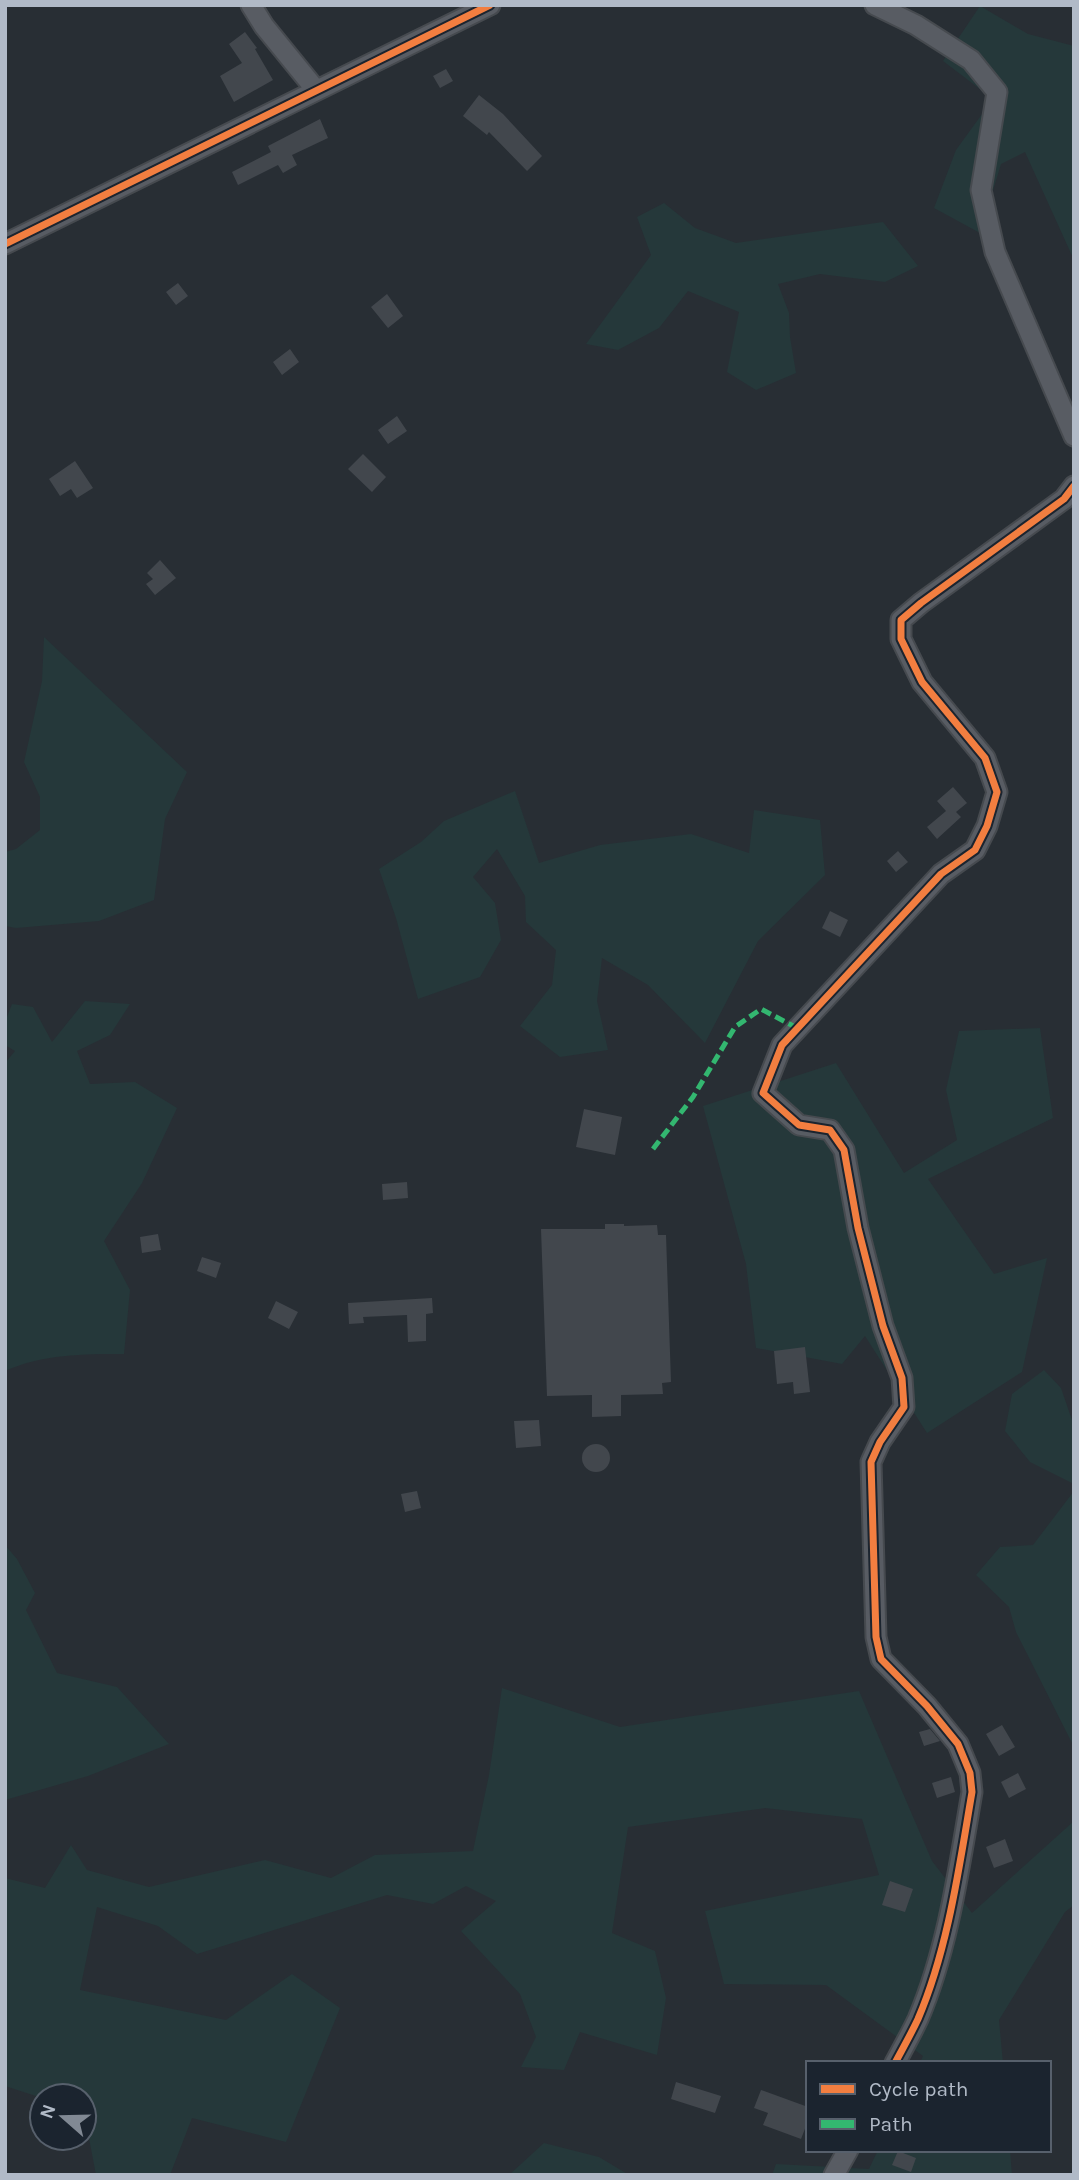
<svg xmlns="http://www.w3.org/2000/svg" width="1079" height="2180" viewBox="0 0 1079 2180" font-family="Karla,sans-serif">
<rect width="100%" height="100%" fill="#282e34"/>
<path fill="#25383a" d="M 980,6 L 1028,34 L 1074,46 L 1074,260 L 1025,152 L 1001,164 L 980,233 L 934,208 L 956,150 L 993,99 L 943,61 Z
M 664,203 L 695,228 L 736,243 L 883,222 L 918,266 L 885,282 L 820,274 L 778,284 L 789,313 L 790,337 L 796,373 L 756,390 L 727,372 L 739,312 L 688,291 L 659,328 L 618,350 L 586,344 L 651,255 L 637,217 Z
M 44,637 L 187,772 L 165,819 L 154,900 L 99,921 L 16,928 L 5,926 L 5,852 L 16,849 L 40,830 L 40,797 L 24,762 L 42,681 Z
M 515,791 L 539,863 L 600,845 L 691,834 L 749,853 L 754,810 L 820,820 L 825,875 L 758,941 L 705,1043 L 648,985 L 602,958 L 597,1001 L 608,1050 L 560,1057 L 520,1026 L 552,985 L 556,950 L 526,922 L 525,896 L 497,849 L 473,877 L 495,903 L 501,940 L 480,977 L 418,999 L 396,918 L 379,869 L 421,842 L 444,821 Z
M 85,1001 L 130,1004 L 110,1035 L 77,1051 L 90,1084 L 135,1082 L 177,1108 L 142,1183 L 104,1241 L 130,1290 L 124,1354 C 83,1354 43,1354 5,1371 L 5,1063 L 15,1051 L 5,1045 L 5,1022 L 12,1004 L 33,1007 L 52,1042 Z
M 1040,1028 L 1053,1118 L 928,1179 L 994,1274 L 1047,1258 L 1022,1372 L 927,1433 L 865,1336 L 842,1364 L 756,1348 L 746,1264 L 703,1106 L 836,1063 L 904,1173 L 957,1140 L 946,1090 L 959,1031 Z
M 1044,1370 L 1061,1388 L 1074,1426 L 1074,1484 L 1030,1462 L 1005,1431 L 1012,1394 Z
M 1074,1491 L 1074,1747 L 1016,1632 L 1009,1607 L 976,1575 L 1000,1547 L 1033,1545 Z
M 5,1545 L 17,1559 L 35,1593 L 26,1610 L 57,1673 L 117,1687 L 169,1744 L 88,1776 L 5,1800 Z
M 502,1688 L 620,1727 L 859,1691 L 932,1861 L 972,1913 L 1074,1821 L 1074,1905 L 1065,1912 L 999,2020 L 1003,2063 L 920,2063 L 923,2056 L 826,1985 L 724,1984 L 705,1911 L 879,1875 L 862,1819 L 765,1808 L 628,1827 L 612,1933 L 655,1951 L 666,1998 L 657,2055 L 580,2032 L 564,2070 L 521,2067 L 536,2037 L 520,1994 L 461,1931 L 496,1901 L 466,1886 L 433,1904 L 387,1895 L 197,1954 L 158,1926 L 97,1907 L 80,1990 L 226,2020 L 292,1974 L 340,2008 L 286,2142 L 192,2118 L 170,2175 L 96,2175 L 84,2112 L 84,2096 L 42,2096 L 42,2098 L 5,2086 L 5,1878 L 45,1888 L 71,1845 L 87,1870 L 149,1887 L 265,1860 L 331,1878 L 375,1855 L 473,1851 L 489,1775 Z
M 544,2143 L 599,2157 L 629,2175 L 509,2175 Z
M 878,2150 L 1010,2150 L 1012,2175 L 772,2175 L 776,2164 L 869,2169 Z"/>
<path fill="#42474d" d="M 245,32 L 257,48 L 255,49 L 273,80 L 234,102 L 220,76 L 242,63 L 229,44 Z
M 446,69 L 453,81 L 440,88 L 433,76 Z
M 479,95 L 503,114 L 542,156 L 527,171 L 489,132 L 487,135 L 463,116 Z
M 320,119 L 328,138 L 292,155 L 297,165 L 283,173 L 278,165 L 238,185 L 232,172 L 271,152 L 268,146 Z
M 178,283 L 188,296 L 176,305 L 166,292 Z
M 387,294 L 403,316 L 388,328 L 371,307 Z
M 290,349 L 299,362 L 282,375 L 273,362 Z
M 397,416 L 407,431 L 388,444 L 378,430 Z
M 363,454 L 386,477 L 372,492 L 348,469 Z
M 75,461 L 93,488 L 77,498 L 71,489 L 60,496 L 49,479 Z
M 160,560 L 176,578 L 155,595 L 146,584 L 153,579 L 147,573 Z
M 953,787 L 967,803 L 956,812 L 961,817 L 937,839 L 927,827 L 946,811 L 937,801 Z
M 898,851 L 908,862 L 896,872 L 887,861 Z
M 830,911 L 848,920 L 840,937 L 822,928 Z
M 584,1109 L 622,1117 L 615,1155 L 576,1147 Z
M 407,1182 L 408,1198 L 383,1200 L 382,1184 Z
M 605,1224 L 624,1224 L 624,1226 L 657,1225 L 658,1235 L 666,1235 L 671,1382 L 662,1383 L 663,1394 L 621,1395 L 621,1416 L 592,1417 L 592,1395 L 547,1396 L 541,1229 L 605,1229 Z
M 158,1234 L 161,1250 L 142,1253 L 140,1237 Z
M 202,1257 L 221,1263 L 216,1278 L 197,1271 Z
M 432,1298 L 433,1313 L 426,1314 L 426,1341 L 408,1342 L 407,1315 L 363,1317 L 364,1323 L 349,1324 L 348,1303 Z
M 276,1301 L 298,1312 L 289,1329 L 268,1318 Z
M 805,1347 L 810,1392 L 794,1394 L 793,1382 L 777,1384 L 774,1351 Z
M 539,1420 L 541,1446 L 516,1448 L 514,1421 Z
M582 1458a14 14 0 1 1 28 0a14 14 0 1 1-28 0Z
M 417,1491 L 421,1508 L 405,1512 L 401,1494 Z
M 1002,1725 L 1015,1747 L 999,1756 L 986,1734 Z
M 930,1729 L 940,1741 L 924,1746 L 919,1732 Z
M 1018,1773 L 1026,1789 L 1009,1798 L 1001,1782 Z
M 951,1777 L 955,1792 L 937,1798 L 932,1783 Z
M 1005,1839 L 1013,1861 L 994,1868 L 986,1847 Z
M 890,1881 L 913,1889 L 905,1912 L 882,1905 Z
M 676,2082 L 721,2096 L 715,2113 L 671,2099 Z
M 761,2090 L 808,2107 L 808,2121 L 801,2139 L 763,2125 L 768,2113 L 754,2108 Z
M 898,2151 L 916,2158 L 911,2172 L 892,2165 Z"/>
<g fill="none" stroke-linecap="round" stroke-linejoin="round">
<g stroke="#464a4f" stroke-width="23">
<path id="minor" d="M 251,5 L 264,26 L 316,90
M 875,5 L 916,25 L 971,60 L 997,92 L 981,190 L 995,252 L 1074,436
M 5,244 L 490,5
M 895,2063 C 903,2048 911,2034 918,2019 C 948,1949 959,1868 972,1792 L 970,1773 L 958,1744 L 927,1706 L 881,1659 L 876,1637 L 871,1462 L 880,1442 L 904,1407 L 902,1378 L 883,1326 L 858,1228 L 844,1150 L 830,1130 L 799,1125 L 763,1093 L 782,1045 L 941,874 L 975,850 L 987,826 L 997,792 L 985,758 L 922,682 L 901,639 L 901,620 L 921,603 L 1064,499 L 1074,486
M 834,2175 L 848,2150"/>
</g>
<use href="#minor" stroke="#585c63" stroke-width="19"/>
<path stroke="#33b770" stroke-width="5" stroke-dasharray="10 5" stroke-linecap="butt" d="M 653,1149 L 693,1097 L 735,1027 L 761,1009 L 799,1029"/>
<g stroke="#1b242f" stroke-width="11">
<path id="cycleway" d="M 5,244 L 490,5
M 895,2063 C 903,2048 911,2034 918,2019 C 948,1949 959,1868 972,1792 L 970,1773 L 958,1744 L 927,1706 L 881,1659 L 876,1637 L 871,1462 L 880,1442 L 904,1407 L 902,1378 L 883,1326 L 858,1228 L 844,1150 L 830,1130 L 799,1125 L 763,1093 L 782,1045 L 941,874 L 975,850 L 987,826 L 997,792 L 985,758 L 922,682 L 901,639 L 901,620 L 921,603 L 1064,499 L 1074,486"/>
</g>
<use href="#cycleway" stroke="#f27e40" stroke-width="7"/>
</g>
<rect width="1079" height="2180" fill="none" stroke="#b1bac7" stroke-width="14"/>
<rect x="806" y="2061" width="245" height="91" fill="#1b242f" stroke="#57606c" stroke-width="2"/>
<rect x="820" y="2084" width="35" height="10" fill="#f27e40" stroke="#57606c" stroke-width="2"/>
<text x="869" y="2096" font-size="21" fill="#b1bac7">Cycle path</text>
<rect x="820" y="2119" width="35" height="10" fill="#33b770" stroke="#57606c" stroke-width="2"/>
<text x="869" y="2131" font-size="21" fill="#b1bac7">Path</text>
<g transform="translate(63 2117) rotate(290)"><circle r="33" fill="#1b242f" stroke="#57606c" stroke-width="2"/>
<path d="M0-5L12 26L0 18L-12 26Z" fill="#818994"/>
<text y="-10" font-size="19" font-weight="bold" text-anchor="middle" fill="#b1bac7">N</text>
</g>
</svg>
